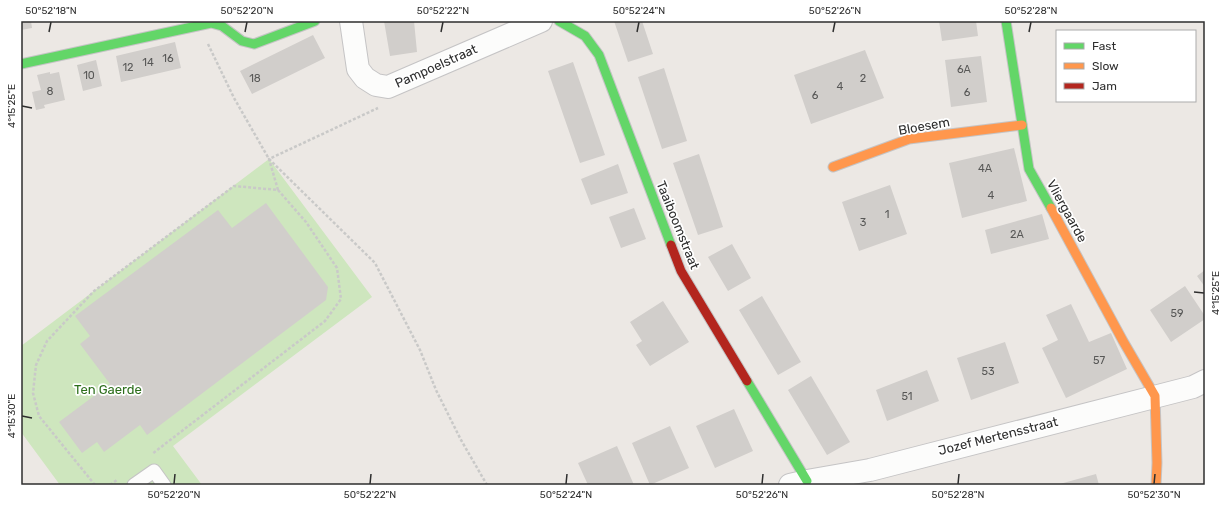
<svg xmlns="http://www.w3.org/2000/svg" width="1226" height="506" viewBox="0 0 1226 506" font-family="Rubik,sans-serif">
<rect width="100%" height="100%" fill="#ece8e4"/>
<path fill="#cee6be" d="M 269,159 L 372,297 L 173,446 L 202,485 L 60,485 L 21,432 L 21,346 Z"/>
<path fill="#d1cecb" d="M 21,21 L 31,21 L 32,28 L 21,30 Z
M 384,21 L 414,21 L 417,52 L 390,56 Z
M 614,21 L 642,21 L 653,54 L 628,62 Z
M 939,21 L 976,21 L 978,36 L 942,41 Z
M 313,35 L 325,58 L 252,94 L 240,71 Z
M 175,42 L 181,68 L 121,82 L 116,56 Z
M 865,50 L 884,98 L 811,124 L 794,75 Z
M 981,56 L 987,102 L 951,107 L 945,60 Z
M 96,60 L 102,86 L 83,91 L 77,65 Z
M 573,62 L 605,155 L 580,163 L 548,71 Z
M 664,68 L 687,141 L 662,149 L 638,77 Z
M 50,72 L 50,74 L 59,72 L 65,100 L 44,105 L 45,108 L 36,110 L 32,92 L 41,90 L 37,75 Z
M 1014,148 L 1027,201 L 962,218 L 949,163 Z
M 699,154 L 723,227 L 698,235 L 673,163 Z
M 618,164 L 628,193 L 591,205 L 581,179 Z
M 890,185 L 907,234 L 859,251 L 842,202 Z
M 266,203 L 328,287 L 326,300 L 147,435 L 140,425 L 104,452 L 97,442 L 82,453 L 59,422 L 110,384 L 80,344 L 90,336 L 75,316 L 218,210 L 232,228 Z
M 634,208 L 646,239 L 621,248 L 609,217 Z
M 1042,214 L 1049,239 L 991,254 L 985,230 Z
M 732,244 L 751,278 L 728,291 L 708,257 Z
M 1205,270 L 1205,287 L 1197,276 Z
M 1185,286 L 1205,316 L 1205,319 L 1171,342 L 1150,310 Z
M 762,296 L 801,362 L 778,375 L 739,310 Z
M 663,301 L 689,342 L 650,366 L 636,345 L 642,341 L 630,322 Z
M 1071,304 L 1089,342 L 1111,333 L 1127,369 L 1066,398 L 1042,348 L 1058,340 L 1046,315 Z
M 1005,342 L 1019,383 L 971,400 L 957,358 Z
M 927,370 L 939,401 L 887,421 L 876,390 Z
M 811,376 L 850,442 L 827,455 L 788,390 Z
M 734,409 L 753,451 L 715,468 L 696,426 Z
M 670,426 L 689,468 L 650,485 L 632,443 Z
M 617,446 L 634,485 L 588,485 L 578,463 Z
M 1096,474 L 1099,485 L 1056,485 Z"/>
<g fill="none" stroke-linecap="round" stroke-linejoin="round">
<g stroke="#c5c4c5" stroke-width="15">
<path id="lane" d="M 134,485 L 154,471 L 164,485"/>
</g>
<g stroke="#c5c4c5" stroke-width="24">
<path id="street" d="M 351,21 L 358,69 L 365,78 L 376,85 L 388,87 L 541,21
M 790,485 L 807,481 L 870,470 L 1193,387 L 1205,381"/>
</g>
<g stroke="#c5c4c5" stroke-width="11">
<path id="fast" d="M 559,21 L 585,36 L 599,55 L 671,245
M 1006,21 L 1029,169 L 1051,208
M 21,64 L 211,23 L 222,26 L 242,41 L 254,44 L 315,21
M 747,381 L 807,481"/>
</g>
<g stroke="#c5c4c5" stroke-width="11">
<path id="slow" d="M 833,167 L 909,139 L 1022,125
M 1051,208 L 1123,341 L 1155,396 L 1157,463 L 1156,485"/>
</g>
<g stroke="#c5c4c5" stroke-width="11">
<path id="jam" d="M 671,245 L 681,271 L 747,381"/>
</g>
<path stroke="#c9c9c8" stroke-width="2.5" stroke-dasharray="3 2" stroke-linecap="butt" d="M 208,44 L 234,98 L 269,159 L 375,263 L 420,350 L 436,390 L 461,440 L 487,485
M 278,190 L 269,159 L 378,108
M 95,485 L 39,416 L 33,393 L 36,365 L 47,341 L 94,291 L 234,186 L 278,190 L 306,222 L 337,268 L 341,299 L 325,321 L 152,454
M 110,485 L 117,480"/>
<use href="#lane" stroke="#fcfcfb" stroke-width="13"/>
<use href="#street" stroke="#fcfcfb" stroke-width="22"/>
<use href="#fast" stroke="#63d668" stroke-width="9"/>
<use href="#slow" stroke="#ff974d" stroke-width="9"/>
<use href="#jam" stroke="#b3261e" stroke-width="9"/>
</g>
<path fill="none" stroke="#2e2e2e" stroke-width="1.5" d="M 49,32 L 51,22M 245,32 L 247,22M 441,32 L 443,22M 637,32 L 639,22M 833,32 L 835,22M 1029,32 L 1031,22M 22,106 L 32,108M 1194,292 L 1204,293M 22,416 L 32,418M 174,484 L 175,474M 370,484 L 371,474M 566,484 L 567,474M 762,484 L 763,474M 958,484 L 959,474M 1154,484 L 1155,474"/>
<g text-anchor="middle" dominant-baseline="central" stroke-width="3.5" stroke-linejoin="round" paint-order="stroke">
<g font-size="11" fill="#585857">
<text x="168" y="58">16</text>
<text x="148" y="62">14</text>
<text x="128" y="67">12</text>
<text x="964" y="69">6A</text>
<text x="89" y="75">10</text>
<text x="255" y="78">18</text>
<text x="863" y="78">2</text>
<text x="840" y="86">4</text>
<text x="50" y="91">8</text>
<text x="967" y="92">6</text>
<text x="815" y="95">6</text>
<text x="985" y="168">4A</text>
<text x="991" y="195">4</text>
<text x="887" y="214">1</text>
<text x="863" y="222">3</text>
<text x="1017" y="234">2A</text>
<text x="1177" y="313">59</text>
<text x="1099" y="360">57</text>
<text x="988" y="371">53</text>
<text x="907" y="396">51</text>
</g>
<g font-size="13" fill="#2e2e2e" stroke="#fff">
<text transform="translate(436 66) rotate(-24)">Pampoelstraat</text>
<text transform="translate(924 126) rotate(-10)">Bloesem</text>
<text transform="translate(1067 211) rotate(61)">Vliergaarde</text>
<text transform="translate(678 225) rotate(68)">Taaiboomstraat</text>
<text transform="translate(998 436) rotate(-14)">Jozef Mertensstraat</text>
</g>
<g font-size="13" fill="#2c6e1b" stroke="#fff">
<text x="108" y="389">Ten Gaerde</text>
</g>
</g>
<rect width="1226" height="506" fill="none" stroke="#ffffff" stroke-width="44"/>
<rect x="1056" y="30" width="140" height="72" fill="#ffffff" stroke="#ababab"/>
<rect x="1064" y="43" width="20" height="6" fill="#63d668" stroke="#ababab"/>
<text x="1092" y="50" font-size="12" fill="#2e2e2e">Fast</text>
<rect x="1064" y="63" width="20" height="6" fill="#ff974d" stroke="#ababab"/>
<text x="1092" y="70" font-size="12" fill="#2e2e2e">Slow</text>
<rect x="1064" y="83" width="20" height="6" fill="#b3261e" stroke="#ababab"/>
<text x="1092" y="90" font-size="12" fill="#2e2e2e">Jam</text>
<rect x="22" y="22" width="1182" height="462" fill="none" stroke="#2e2e2e" stroke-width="1.5"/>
<g font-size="10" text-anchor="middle" fill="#2e2e2e">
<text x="51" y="14">50°52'18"N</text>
<text x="247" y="14">50°52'20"N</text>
<text x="443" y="14">50°52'22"N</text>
<text x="639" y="14">50°52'24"N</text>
<text x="835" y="14">50°52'26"N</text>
<text x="1031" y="14">50°52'28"N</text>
<text transform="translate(11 106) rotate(-90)" y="4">4°15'25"E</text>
<text transform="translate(1215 293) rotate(-90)" y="4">4°15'25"E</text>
<text transform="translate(11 416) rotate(-90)" y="4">4°15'30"E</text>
<text x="174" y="498">50°52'20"N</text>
<text x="370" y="498">50°52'22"N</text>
<text x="566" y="498">50°52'24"N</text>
<text x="762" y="498">50°52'26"N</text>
<text x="958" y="498">50°52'28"N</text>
<text x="1154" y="498">50°52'30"N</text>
</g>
</svg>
